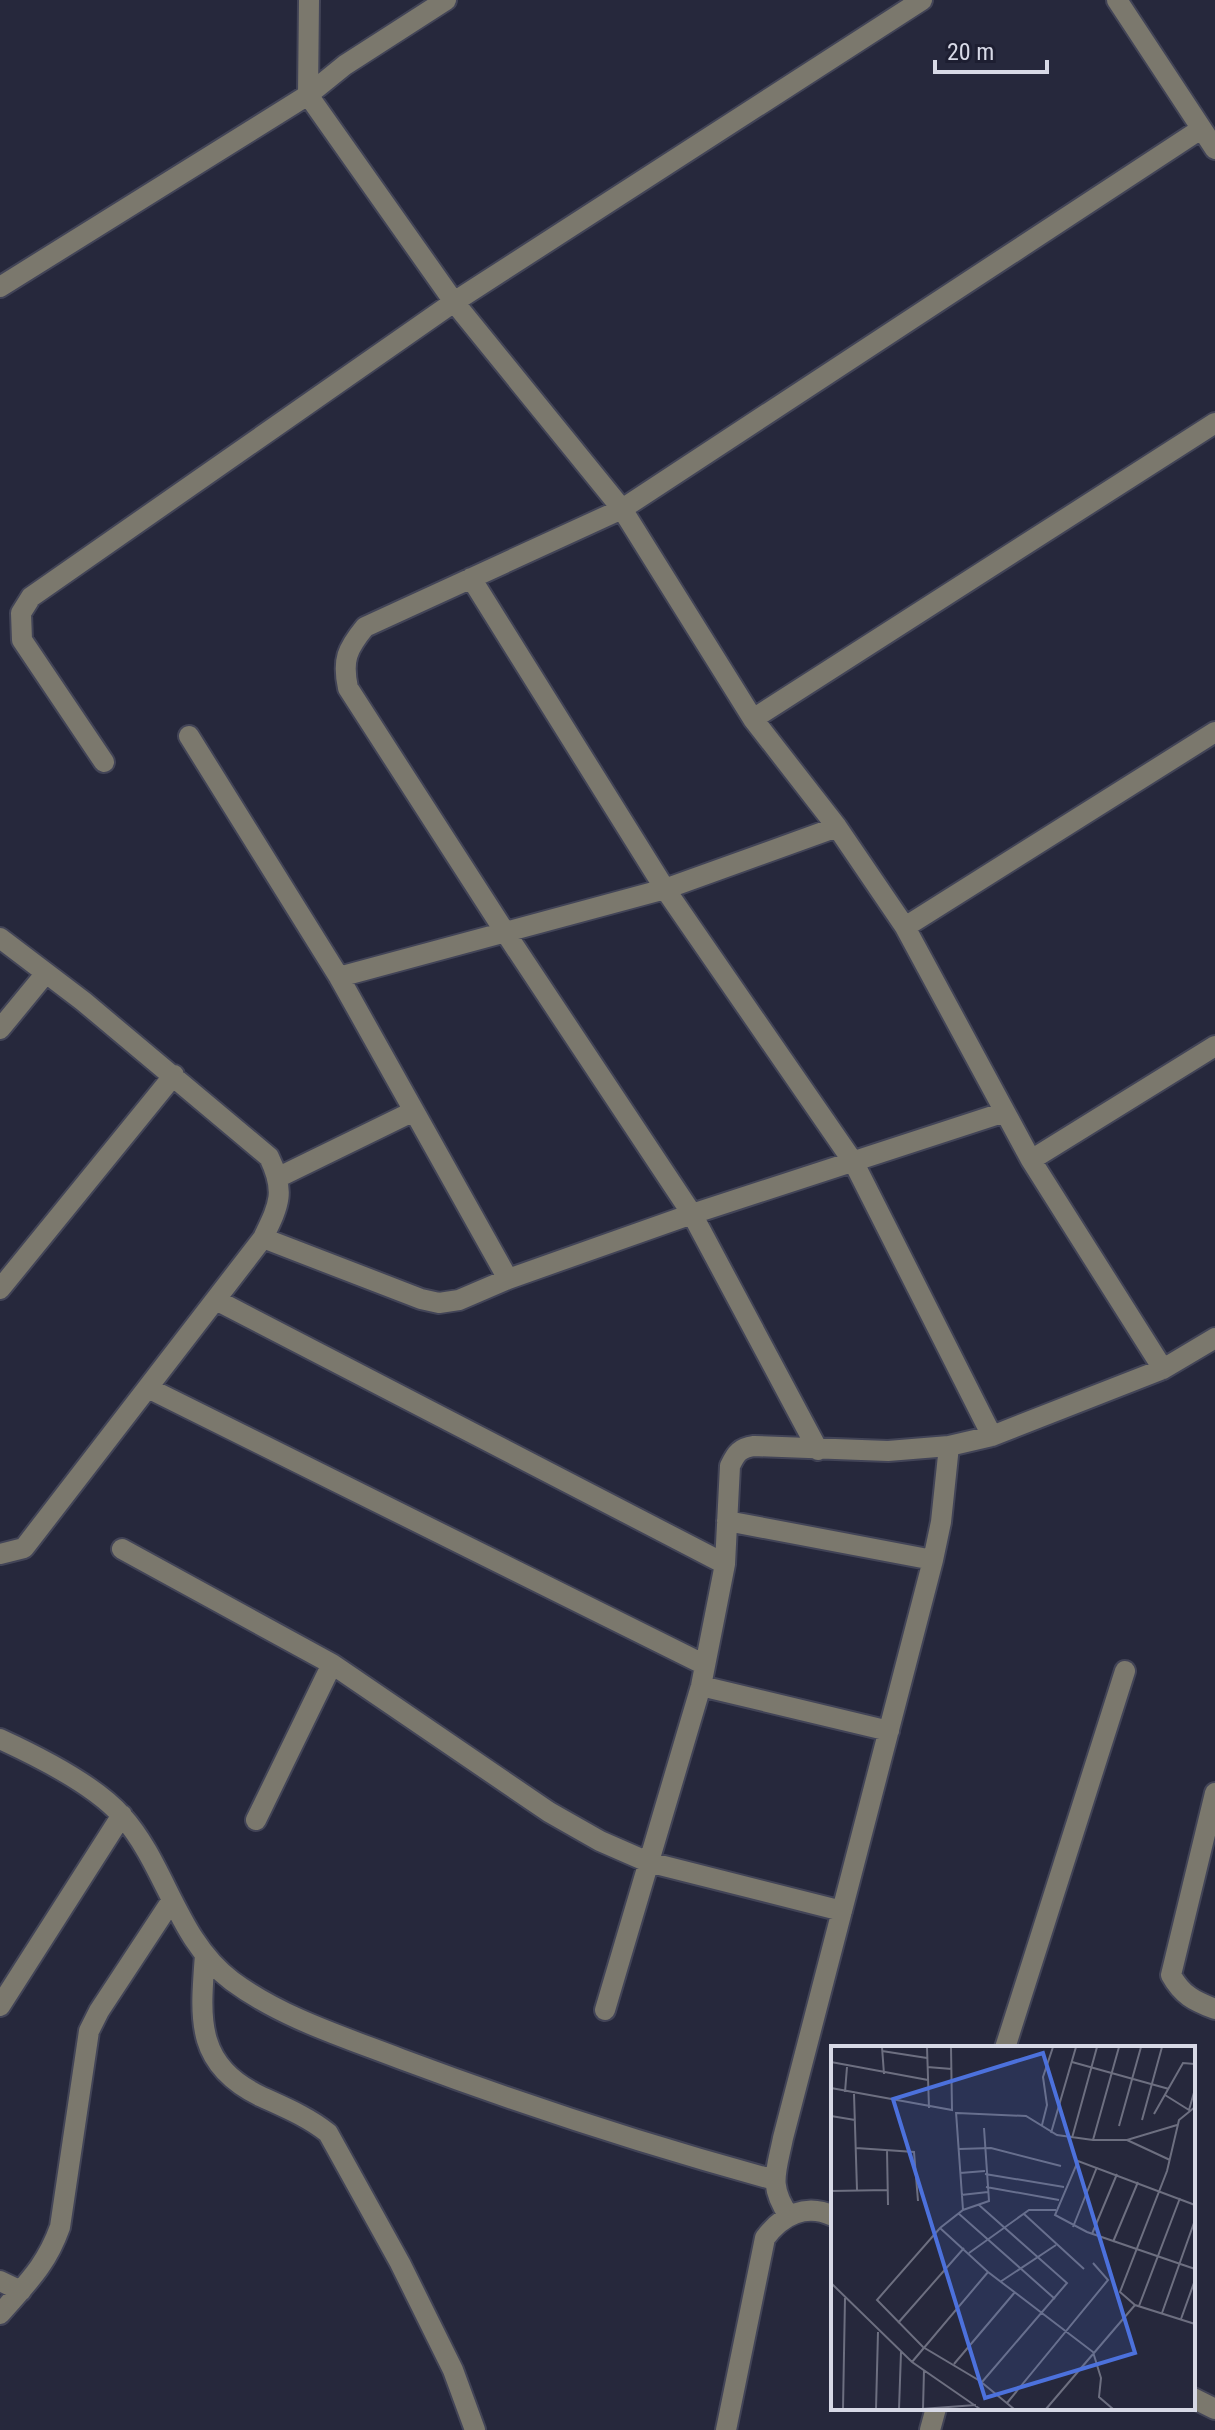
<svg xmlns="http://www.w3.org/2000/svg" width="1215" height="2430" viewBox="0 0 1215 2430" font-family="'Roboto Condensed',sans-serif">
<rect width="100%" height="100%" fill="#26283c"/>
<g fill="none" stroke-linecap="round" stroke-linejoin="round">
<g stroke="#424457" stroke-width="24">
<path id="minor" d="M 309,0 L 308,95 L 454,302 L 622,509 L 753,719 L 837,827 L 905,927 L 1031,1160 L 1163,1369
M 1117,0 L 1215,149
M 0,287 L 308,95 L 345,65 L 446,0
M 471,578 L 665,889 L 854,1163 L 992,1436
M 753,719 L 1215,423
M 189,736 L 339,977 L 508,1279
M 104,762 L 22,640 L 21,613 L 31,597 L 454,302 L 922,0
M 905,927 L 1215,732
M 0,938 L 83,1001 L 269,1157 C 286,1192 279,1205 263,1238 L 24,1548 L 0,1554
M 339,977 L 665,889 L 837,827
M 0,1029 L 46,973
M 1031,1160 L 1215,1046
M 279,1177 L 414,1111
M 263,1238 L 421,1299 L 439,1303 L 459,1300 L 508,1279 L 692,1214 L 1005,1112
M 0,1289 L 174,1075
M 216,1300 L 725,1564
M 148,1388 L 705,1665
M 818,1450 L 692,1214 L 505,932 L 348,688 C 342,660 347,649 365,627 L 622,509 L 1201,129
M 727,1521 L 933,1560
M 122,1549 L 332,1664 L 549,1812 L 600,1841 L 648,1862 L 842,1911
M 701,1686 L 889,1731
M 0,1739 C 37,1756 95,1785 122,1816 C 166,1865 177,1940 232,1981 C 282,2018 344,2037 401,2059 C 524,2105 649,2146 775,2180
M 1215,1793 L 1171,1975 C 1182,1995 1194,2001 1215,2009
M 256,1820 L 332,1664
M 205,1955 C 200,2020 195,2065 262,2097 C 286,2108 308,2117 328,2133 L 400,2263 L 453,2370 L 475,2430
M 0,2006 L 122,1815
M 605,2010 L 701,1686 L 725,1564 L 730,1466 C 736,1453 740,1448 754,1446 L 888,1451 L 949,1446 L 992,1436 L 1163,1369 L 1215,1338
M 1005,2048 L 1125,1671
M 789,2216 C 768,2185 776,2173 783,2138 L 933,1560 L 941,1522 L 949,1446
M 0,2281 L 21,2291
M 0,2314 C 27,2283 46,2266 60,2227 L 89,2031 L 99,2011 L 172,1900
M 1193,2398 L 1215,2409
M 726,2430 L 765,2238 C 782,2215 806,2203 833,2216
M 930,2430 L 936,2408"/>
</g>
<use href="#minor" stroke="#7b786d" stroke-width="20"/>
</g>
<g transform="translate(831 2046)">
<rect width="364" height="364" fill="#26283c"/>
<path fill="none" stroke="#6d6f80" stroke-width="2" d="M 51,1 L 53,28M 96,1 L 98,62M 51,5 L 96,12M 0,16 L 97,34M 241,16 L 338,43M 96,21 L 121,23M 0,42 L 121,64 L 120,1M 14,46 L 16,21M 23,48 L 26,144M 334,49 L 358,64 L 364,43M 364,61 L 348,74 L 336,125 L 289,246 L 304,259 L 364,278M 125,66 L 132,164M 126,67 L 195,70 L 226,89 L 262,94 L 296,94 L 346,79M 323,68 L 352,17 L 364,18M 0,70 L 24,74M 311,74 L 331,1M 211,79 L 216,59 L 212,31 L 222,1M 288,80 L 310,1M 153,82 L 158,155 L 132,164 L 109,182 L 46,254 L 92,301 L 149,335 L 183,363M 220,87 L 245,1M 241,92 L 266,1M 262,94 L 288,1M 296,94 L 339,114M 25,102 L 83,106 L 87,155M 128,103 L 160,102 L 230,120M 56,104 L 57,159M 129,127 L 154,125M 154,128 L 233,141M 155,141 L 228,154M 0,145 L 57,144M 130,149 L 157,146M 148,159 L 236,237 L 151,336M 364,159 L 247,115 L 224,169 L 256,186 L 364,223M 127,167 L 224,253M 193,168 L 253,223M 242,181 L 266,121M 109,182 L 157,226 L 262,306 L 270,332 L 268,351 L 282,363M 261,188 L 286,128M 282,196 L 307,136M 138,207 L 198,164 L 225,164M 169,236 L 225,199M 0,237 L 81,316 L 149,363M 308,260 L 349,152M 331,267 L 364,174M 350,273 L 364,234M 67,277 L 133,202M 81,316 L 157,226M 123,318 L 184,246M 176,357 L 277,234 L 262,217M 12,363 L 14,252M 45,363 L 47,286M 68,363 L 70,306M 90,363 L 145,359M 92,363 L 93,324M 215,363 L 304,259"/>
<path fill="#4c71dc" fill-opacity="0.15" stroke="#4c71dc" stroke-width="4" d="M 212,7 L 304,307 L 154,352 L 62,53 Z"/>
<rect width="364" height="364" fill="none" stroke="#d7d9e6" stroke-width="4"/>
</g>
<path d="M935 60v12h112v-12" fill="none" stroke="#d7d9e6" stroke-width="4"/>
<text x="947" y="60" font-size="24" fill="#d7d9e6" stroke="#1d1e31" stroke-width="6" paint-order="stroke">20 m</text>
</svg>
